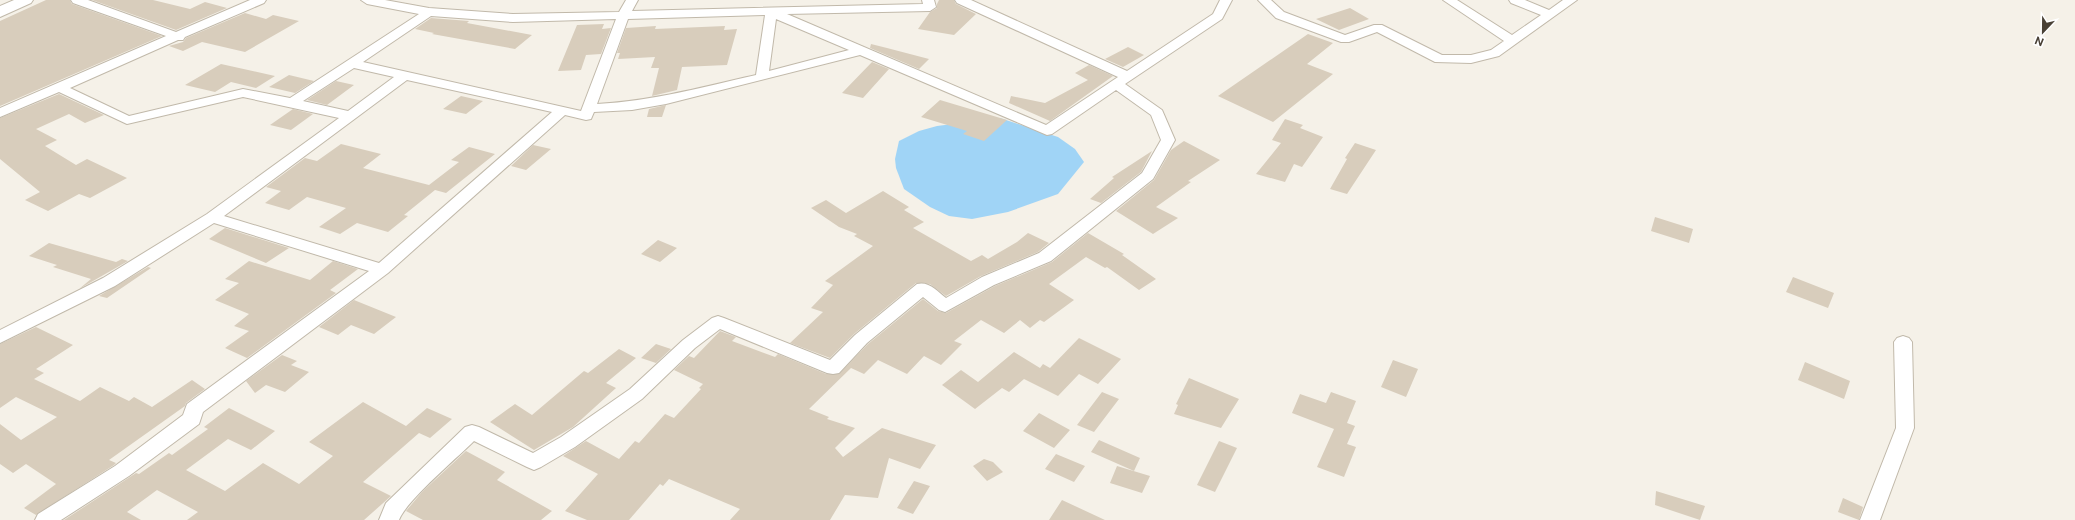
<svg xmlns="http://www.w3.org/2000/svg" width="2075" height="520" viewBox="0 0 2075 520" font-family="'Public Sans',sans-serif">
<rect width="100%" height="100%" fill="#f5f1e8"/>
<path fill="#a0d4f6" d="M 1000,118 L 1058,137 L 1075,149 L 1084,162 L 1058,194 L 1008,212 L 972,219 L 949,216 L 930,207 L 904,189 L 896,168 L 895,159 L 899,141 L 919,131 L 937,126 Z"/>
<path fill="#d8cdbc" d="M 46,0 L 70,0 L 72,4 L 162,36 L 0,106 L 0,21 Z
M 92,0 L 153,0 L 190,9 L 205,2 L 227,8 L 176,30 Z
M 939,0 L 954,0 L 956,4 L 976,14 L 954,35 L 918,29 L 930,12 L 937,8 L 937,4 Z
M 1350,8 L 1369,19 L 1339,30 L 1316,19 Z
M 245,13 L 266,19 L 273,15 L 299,21 L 245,52 L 202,42 L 183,51 L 169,46 L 183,42 L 186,38 Z
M 431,18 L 469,21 L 467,23 L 532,35 L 515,49 L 432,34 L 434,33 L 415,29 Z
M 604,24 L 602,29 L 611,28 L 601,54 L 586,55 L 581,70 L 558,71 L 577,25 Z
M 656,26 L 655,29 L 725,26 L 724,30 L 737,29 L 727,65 L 682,67 L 677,90 L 652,96 L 659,68 L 651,68 L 655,57 L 618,59 L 620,53 L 617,53 L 626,28 Z
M 1308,34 L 1333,43 L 1307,64 L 1333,74 L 1273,122 L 1218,96 Z
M 871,44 L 887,48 L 929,59 L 919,69 L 870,48 Z
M 1128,47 L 1144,55 L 1123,67 L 1105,59 Z
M 872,62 L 889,69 L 863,98 L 842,93 Z
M 221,64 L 275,76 L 256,88 L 231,82 L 215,92 L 185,85 Z
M 1089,65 L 1113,76 L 1050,121 L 1009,103 L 1011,96 L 1045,103 L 1088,80 L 1075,73 Z
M 289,75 L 314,81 L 295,93 L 269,87 Z
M 336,81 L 354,85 L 327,105 L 307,100 Z
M 59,94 L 104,115 L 85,123 L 69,114 L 36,129 L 57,140 L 45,146 L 76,165 L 87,159 L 127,178 L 90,198 L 79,194 L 48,211 L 25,200 L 40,192 L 0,159 L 0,118 Z
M 461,96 L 483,101 L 466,114 L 443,109 Z
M 940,100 L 1007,120 L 984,141 L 963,134 L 967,131 L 921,117 Z
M 666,105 L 662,117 L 647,117 L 649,109 Z
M 293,109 L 313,114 L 291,130 L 270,125 Z
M 1285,119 L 1303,125 L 1300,128 L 1323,137 L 1302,167 L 1294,164 L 1285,182 L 1256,174 L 1281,143 L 1272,140 Z
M 1184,141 L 1220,160 L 1188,181 L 1191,182 L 1156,207 L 1178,218 L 1153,234 L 1116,211 L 1154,180 L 1171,150 Z
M 1355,143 L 1376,150 L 1347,194 L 1330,189 L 1347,159 L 1345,158 Z
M 341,144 L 381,154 L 363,168 L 429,185 L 459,162 L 451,160 L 469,147 L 495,154 L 446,193 L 435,190 L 404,215 L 408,216 L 388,232 L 357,223 L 340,234 L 319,227 L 346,208 L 307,197 L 289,210 L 265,203 L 281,191 L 266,187 L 305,158 L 317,161 Z
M 533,145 L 551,149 L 526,170 L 511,166 Z
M 1152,151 L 1141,172 L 1101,203 L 1090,199 L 1114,178 L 1112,177 Z
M 883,191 L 909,207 L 904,210 L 924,222 L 913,228 L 971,261 L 982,255 L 988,259 L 1017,242 L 1028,233 L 1049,243 L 1038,252 L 981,276 L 946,296 L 930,284 L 916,283 L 854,334 L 830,358 L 790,343 L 823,312 L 811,308 L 833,285 L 825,281 L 873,246 L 854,236 L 857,234 L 839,227 L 811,208 L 826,200 L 846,213 Z
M 1655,217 L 1693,229 L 1689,243 L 1651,231 Z
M 225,228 L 289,248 L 266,263 L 209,239 Z
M 1088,233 L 1124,254 L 1122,255 L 1156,279 L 1139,290 L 1107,267 L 1105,268 L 1086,257 L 1049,284 L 1074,300 L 1044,322 L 1040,320 L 1030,328 L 1020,320 L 1004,333 L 981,320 L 954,341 L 962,344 L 941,365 L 924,356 L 907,374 L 878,360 L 864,374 L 851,368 L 809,409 L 829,417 L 827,419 L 855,428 L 835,448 L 843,457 L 882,428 L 936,445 L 920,469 L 889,458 L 878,498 L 845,495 L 830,520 L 730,520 L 740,509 L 669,479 L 663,486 L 660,484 L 629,520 L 587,520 L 565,511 L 598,474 L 563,456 L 586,441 L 619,459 L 635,441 L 639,443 L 665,414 L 674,418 L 701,389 L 699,388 L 703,384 L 674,370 L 689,356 L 694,358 L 720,331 L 736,337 L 732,341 L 775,357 L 778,354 L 826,374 L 839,374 L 868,344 L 923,299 L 938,311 L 946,313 L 995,286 L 1052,262 Z
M 658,240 L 677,248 L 660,262 L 641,254 Z
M 49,243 L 116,262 L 122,259 L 128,261 L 79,289 L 91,279 L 53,267 L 57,265 L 29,256 Z
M 249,261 L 310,280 L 333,261 L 358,269 L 330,290 L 336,293 L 247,358 L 225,348 L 249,331 L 234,326 L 249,314 L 215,300 L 239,283 L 225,279 Z
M 148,267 L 151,268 L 107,298 L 99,296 Z
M 1793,277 L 1834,293 L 1828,308 L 1786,292 Z
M 354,300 L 396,317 L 374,334 L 351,325 L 338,335 L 319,327 Z
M 36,327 L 73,345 L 36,369 L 44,373 L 34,379 L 80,401 L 100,387 L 129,401 L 134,397 L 152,407 L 192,380 L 205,389 L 186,403 L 185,406 L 109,460 L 116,463 L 114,465 L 36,515 L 24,508 L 56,484 L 26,464 L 13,473 L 0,464 L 0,424 L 21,440 L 57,417 L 16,397 L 0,408 L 0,344 Z
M 1079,338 L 1121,359 L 1098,384 L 1079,374 L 1058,396 L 1024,379 L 1009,392 L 1002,388 L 975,409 L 942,385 L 961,370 L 978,382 L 1014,352 L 1040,368 L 1043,364 L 1050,368 Z
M 656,344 L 671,349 L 656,363 L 641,358 Z
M 619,349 L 636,358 L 606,383 L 616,388 L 573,427 L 534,450 L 490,422 L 515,404 L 532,415 L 584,371 L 588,373 Z
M 282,355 L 297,361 L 291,365 L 309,372 L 285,392 L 266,385 L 255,393 L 246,381 Z
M 1393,360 L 1418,369 L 1406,397 L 1381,387 Z
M 1805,362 L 1850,381 L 1844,399 L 1798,380 Z
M 1189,378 L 1239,399 L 1221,428 L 1174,414 L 1178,405 L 1176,404 Z
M 1102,392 L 1119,399 L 1094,432 L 1077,425 Z
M 1331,392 L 1356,401 L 1347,423 L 1355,426 L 1347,444 L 1356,447 L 1344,477 L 1317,467 L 1334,429 L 1292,413 L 1300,394 L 1326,403 Z
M 363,402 L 406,426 L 427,408 L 452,419 L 430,438 L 419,433 L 363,482 L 391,496 L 364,520 L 187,520 L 198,512 L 157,490 L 127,512 L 141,520 L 64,520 L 136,473 L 139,474 L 169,453 L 172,455 L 208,429 L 204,427 L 229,408 L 275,431 L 251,450 L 228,439 L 186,470 L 225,491 L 263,463 L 299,484 L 333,456 L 309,442 Z
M 1039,413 L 1070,430 L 1054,448 L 1023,431 Z
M 1099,440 L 1140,458 L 1134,471 L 1091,452 Z
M 1219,441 L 1237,448 L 1215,492 L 1197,485 Z
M 466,451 L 505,472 L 497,480 L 552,511 L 541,520 L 423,520 L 406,511 L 422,492 Z
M 1056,454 L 1085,466 L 1074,482 L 1045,469 Z
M 984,459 L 993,462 L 1003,472 L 987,481 L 973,466 Z
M 1117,466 L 1150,476 L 1142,493 L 1110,483 Z
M 914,481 L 930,486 L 913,514 L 897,508 Z
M 1656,491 L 1705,506 L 1700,520 L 1655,505 Z
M 1843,498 L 1863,507 L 1859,520 L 1838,512 Z
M 1062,500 L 1105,520 L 1049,520 Z"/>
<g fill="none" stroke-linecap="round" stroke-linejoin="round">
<g stroke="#c1b9aa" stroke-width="2">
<path id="minor" d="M 71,0 L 88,0 L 176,32 L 250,0 L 266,0 L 264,3 L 185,37 L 183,40 L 178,40 L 70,88 L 129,116 L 243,89 L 290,98 L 419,14 L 367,4 L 361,0 L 385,0 L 429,8 L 513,14 L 619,12 L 626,0 L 638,0 L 632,11 L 923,4 L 922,0 L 934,0 L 936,7 L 930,11 L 787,14 L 1046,125 L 1118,77 L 957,3 L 955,0 L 971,0 L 1127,71 L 1213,14 L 1220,0 L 1232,0 L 1222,19 L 1125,84 L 1162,110 L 1175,140 L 1153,179 L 1051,261 L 994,285 L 945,312 L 939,310 L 923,297 L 867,343 L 839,373 L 833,374 L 827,373 L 720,329 L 695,348 L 642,399 L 575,447 L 541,467 L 534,470 L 527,467 L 474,441 C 457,458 406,501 399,520 L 379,520 L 386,503 L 465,427 L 472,425 L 479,427 L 533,453 L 561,437 L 630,389 L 683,340 L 712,318 L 718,316 L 724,318 L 830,360 L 855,335 L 917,284 C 929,281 937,291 946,298 L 982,277 L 1039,253 L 1142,173 L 1161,140 L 1151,115 L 1116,90 L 1052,134 L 1047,135 L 860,55 L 666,104 L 632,110 L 594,112 L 591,119 L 586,120 L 565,115 L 388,273 L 203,412 L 199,424 L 129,476 L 61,520 L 35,520 L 38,514 L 115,466 L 183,415 L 187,404 L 369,271 L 214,223 L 115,286 L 0,343 L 0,330 L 103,278 L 207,214 L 339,118 L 243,97 L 127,124 L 59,92 L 0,117 L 0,108 L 166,36 L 73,3 ZM 765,15 L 756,75 C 703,87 652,101 597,104 L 628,19 ZM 431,16 L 513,22 L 616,19 L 581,111 L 363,62 ZM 776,19 L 849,50 L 769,71 ZM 354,68 L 394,77 L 348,111 L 303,101 ZM 407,80 L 552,112 L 379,263 L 224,216 Z
M 1258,0 L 1271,0 L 1284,12 L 1345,35 L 1374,25 L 1382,25 L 1442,55 L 1471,55 L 1491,50 L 1504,41 L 1443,0 L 1457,0 L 1512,35 L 1541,15 L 1511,3 L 1509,0 L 1525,0 L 1549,10 L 1563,0 L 1577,0 L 1499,56 L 1471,63 L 1435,62 L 1377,32 L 1349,42 L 1341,42 L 1276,18 Z
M 1903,336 L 1909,338 L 1912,342 L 1914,428 L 1880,520 L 1860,520 L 1896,428 L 1894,342 L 1897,338 Z"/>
</g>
<g stroke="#c1b9aa" stroke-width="2">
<path id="tertiary" d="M 14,0 L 33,0 L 31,3 L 0,17 L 0,6 Z"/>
</g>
<use href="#minor" fill="#fff" fill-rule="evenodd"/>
<use href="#tertiary" fill="#fff" fill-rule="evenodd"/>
</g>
<g transform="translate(2043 32) rotate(202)" stroke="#ffffff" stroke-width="3" paint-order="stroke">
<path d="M0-3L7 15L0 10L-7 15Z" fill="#494136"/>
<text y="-6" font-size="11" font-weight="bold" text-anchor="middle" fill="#494136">N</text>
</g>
</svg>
